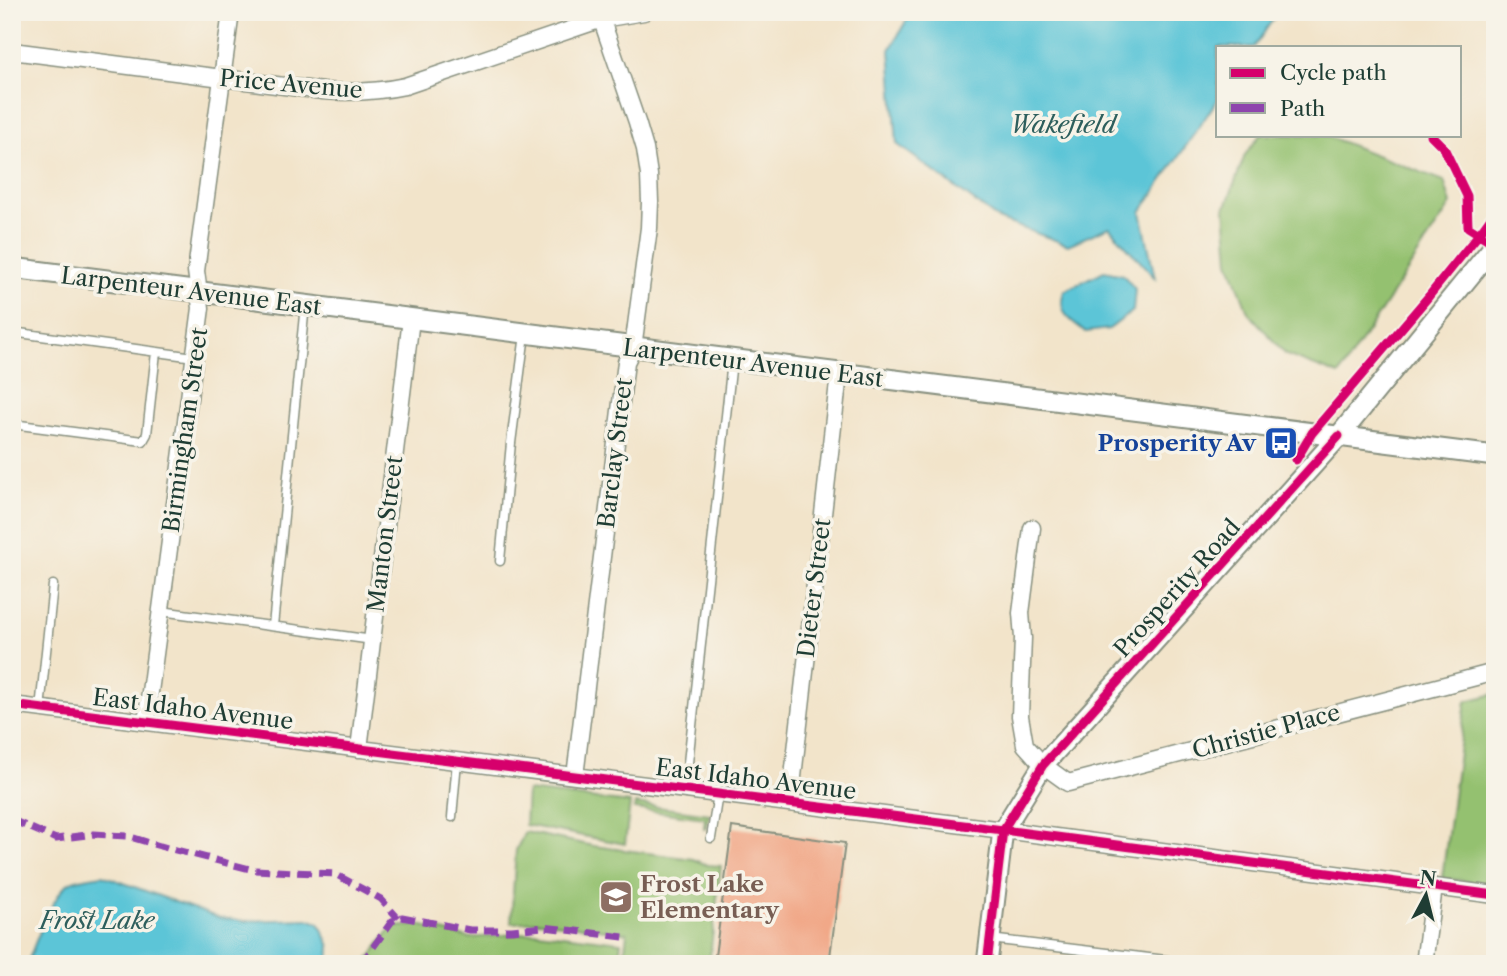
<svg xmlns="http://www.w3.org/2000/svg" width="1507" height="976" viewBox="0 0 1507 976" font-family="'Libre Caslon Text',serif">
<rect width="100%" height="100%" fill="#f7f3e8"/>
<filter id="ink" filterUnits="userSpaceOnUse"><feTurbulence type="fractalNoise" baseFrequency=".0143" numOctaves="2"/><feDisplacementMap in="SourceGraphic" scale="14" xChannelSelector="R" yChannelSelector="G"/><feConvolveMatrix kernelMatrix="1 2 1 2 8 2 1 2 1" color-interpolation-filters="sRGB"/></filter>
<filter id="wash" filterUnits="userSpaceOnUse"><feTurbulence type="fractalNoise" baseFrequency=".00686" numOctaves="4" result="noise"/><feDisplacementMap in="SourceGraphic" scale="28" xChannelSelector="R" yChannelSelector="G"/><feGaussianBlur stdDeviation="1.57" result="paint"/><feColorMatrix in="noise" values="0 0 0 0 0 0 0 0 0 0 0 0 0 0 0 0 0 1.4 0 .05"/><feComposite in="paint" operator="in"/></filter>
<g filter="url(#wash)">
<rect width="100%" height="100%" fill="#f2e4ca"/>
<path fill="#94c170" stroke="#5a7f52" stroke-width="2" d="M 1260,135 L 1324,135 L 1444,181 L 1451,204 L 1339,375 L 1286,355 L 1248,312 L 1229,261 L 1225,209 L 1245,155 Z
M 1495,694 L 1495,885 L 1442,878 L 1466,701 Z
M 527,791 L 630,803 L 625,844 L 525,825 Z
M 635,804 L 710,814 L 706,829 L 704,829 L 705,818 L 634,809 Z
M 525,832 L 594,846 L 693,859 L 707,865 L 721,866 L 709,964 L 623,964 L 627,933 L 540,921 L 511,923 L 516,850 Z
M 419,925 L 470,938 L 538,932 L 621,942 L 618,964 L 366,964 L 368,960 L 392,927 Z"/>
<path fill="#5bc5d7" stroke="#3d8186" stroke-width="2" d="M 911,12 L 1278,12 L 1254,47 L 1218,47 L 1218,99 L 1141,212 L 1155,278 L 1109,227 L 1068,245 L 998,219 L 897,144 L 890,50 Z
M 1104,271 L 1123,275 L 1135,289 L 1133,311 L 1109,329 L 1086,332 C 1070,320 1057,313 1064,291 Z
M 102,875 L 219,918 L 245,921 L 308,919 L 319,923 L 330,946 L 329,964 L 27,964 C 35,944 52,896 69,883 C 77,878 93,877 102,875 Z"/>
<g id="blocks">
<path fill="#f1a888" d="M 732,827 L 845,843 L 829,964 L 714,964 Z"/>
</g>
</g>
<g filter="url(#ink)">
<use href="#blocks" fill-opacity="0" stroke="#88907f" stroke-width="2"/>
<g fill="none" stroke-linecap="round" stroke-linejoin="round">
<g stroke="#88907f" stroke-width="11">
<path id="service" d="M 12,332 L 194,357
M 12,424 L 143,441 L 147,434 L 156,352
M 500,561 L 511,443 L 525,334
M 161,611 L 373,640
M 273,626 L 305,305
M 40,709 L 53,585
M 685,790 L 732,361
M 452,817 L 457,761
M 711,838 L 718,794
M 990,939 L 1199,964"/>
</g>
<g stroke="#88907f" stroke-width="19">
<path id="minor" d="M 12,51 L 323,91 C 352,93 377,92 405,86 L 602,19 L 644,12
M 1032,528 L 1021,613 L 1023,638 L 1020,716 L 1025,745 L 1043,765 L 1068,783 L 1495,672
M 12,705 L 1003,830 L 1495,895
M 146,722 L 201,308 L 196,271 L 231,12
M 359,749 L 411,319
M 575,776 L 626,362 L 633,348 L 649,228 L 650,202 L 649,175 L 645,149 L 637,122 L 599,12
M 790,803 L 839,374
M 1424,964 L 1434,887"/>
</g>
<g stroke="#88907f" stroke-width="23">
<path id="tertiary" d="M 12,268 L 1495,456
M 987,964 L 1003,830 L 1043,765 L 1339,436 L 1495,245"/>
</g>
<use href="#service" stroke="#fff" stroke-width="8"/>
<use href="#minor" stroke="#fff" stroke-width="16"/>
<use href="#tertiary" stroke="#fff" stroke-width="19"/>
<path stroke="#8e44ad" stroke-width="7" stroke-dasharray="14 7" stroke-linecap="butt" d="M 12,820 L 56,839 L 94,834 L 127,836 L 160,846 L 254,870 L 335,874 L 381,899 L 398,918
M 361,964 L 392,921 L 402,917 L 470,930 L 512,930 L 544,927 L 624,937"/>
<g stroke="#f7f3e8" stroke-width="13">
<path id="cycleway" d="M 1431,135 L 1444,148 L 1467,196 L 1468,227 L 1495,244
M 1296,460 L 1312,433 L 1429,296 L 1479,234 L 1495,212
M 12,705 L 1003,830 L 1495,895
M 987,964 L 1003,830 L 1043,765 L 1339,436"/>
</g>
<use href="#cycleway" stroke="#d6006c" stroke-width="9"/>
</g>
</g>
<defs>
<g id="bus-square" transform="scale(1.75)"><rect x="-9" y="-9" width="18" height="18" rx="4" fill="#1a4fb4" stroke="#f7f3e8"/><path d="M-5-6H5V4H4V6H2V4H-2V6H-4V4H-5ZM-3.5-4V0h7V-4ZM-3.5 1.2v1.5H-2V1.2ZM2 1.2v1.5H3.5V1.2Z" fill="#fff"/></g>
<g id="school-square" transform="scale(1.75)"><rect x="-9" y="-9" width="18" height="18" rx="4" fill="#8d6e63" stroke="#f7f3e8"/><path d="M0-5L7-2L0 1L-7-2ZM-4 1L0 2.5L4 1V4Q0 6-4 4Z" fill="#fff"/></g>
</defs>
<g fill-rule="evenodd">
<use href="#bus-square" x="1281" y="443"/>
<use href="#school-square" x="616" y="897"/>
</g>
<g text-anchor="middle" dominant-baseline="central" stroke-width="7" stroke-linejoin="round" paint-order="stroke">
<g font-size="23" fill="#1f3d34" stroke="#f7f3e8">
<text transform="translate(291 84) rotate(5)">Price Avenue</text>
<text transform="translate(191 291) rotate(7)">Larpenteur Avenue East</text>
<text transform="translate(753 363) rotate(7)">Larpenteur Avenue East</text>
<text transform="translate(185 430) rotate(-82)">Birmingham Street</text>
<text transform="translate(615 453) rotate(-83)">Barclay Street</text>
<text transform="translate(385 534) rotate(-83)">Manton Street</text>
<text transform="translate(814 588) rotate(-83)">Dieter Street</text>
<text transform="translate(1177 588) rotate(-48)">Prosperity Road</text>
<text transform="translate(193 709) rotate(7)">East Idaho Avenue</text>
<text transform="translate(1266 731) rotate(-15)">Christie Place</text>
<text transform="translate(756 779) rotate(7)">East Idaho Avenue</text>
</g>
<g font-size="23" font-weight="bold" fill="#164399" stroke="#f7f3e8" text-anchor="end">
<text x="1256" y="443">Prosperity Av</text>
</g>
<g font-size="23" font-weight="bold" fill="#785e54" stroke="#f7f3e8" text-anchor="start">
<text x="640" y="884">Frost Lake<tspan x="640" dy="26">Elementary</tspan></text>
</g>
<g font-size="24" font-style="italic" fill="#2e5f5d" stroke="#f7f3e8">
<text x="1063" y="124">Wakefield</text>
<text x="97" y="920">Frost Lake</text>
</g>
</g>
<rect width="1507" height="976" fill="none" stroke="#f7f3e8" stroke-width="42"/>
<rect x="1216" y="46" width="245" height="91" fill="#f7f3e8" stroke="#a1aaa0" stroke-width="2"/>
<rect x="1230" y="68" width="35" height="10" fill="#d6006c" stroke="#a1aaa0" stroke-width="2"/>
<text x="1280" y="80" font-size="21" fill="#1f3d34">Cycle path</text>
<rect x="1230" y="103" width="35" height="10" fill="#8e44ad" stroke="#a1aaa0" stroke-width="2"/>
<text x="1280" y="116" font-size="21" fill="#1f3d34">Path</text>
<g transform="translate(1426 895) rotate(7)" stroke="#f7f3e8" stroke-width="5" paint-order="stroke">
<path d="M0-5L12 26L0 18L-12 26Z" fill="#1f3d34"/>
<text y="-10" font-size="19" font-weight="bold" text-anchor="middle" fill="#1f3d34">N</text>
</g>
</svg>
